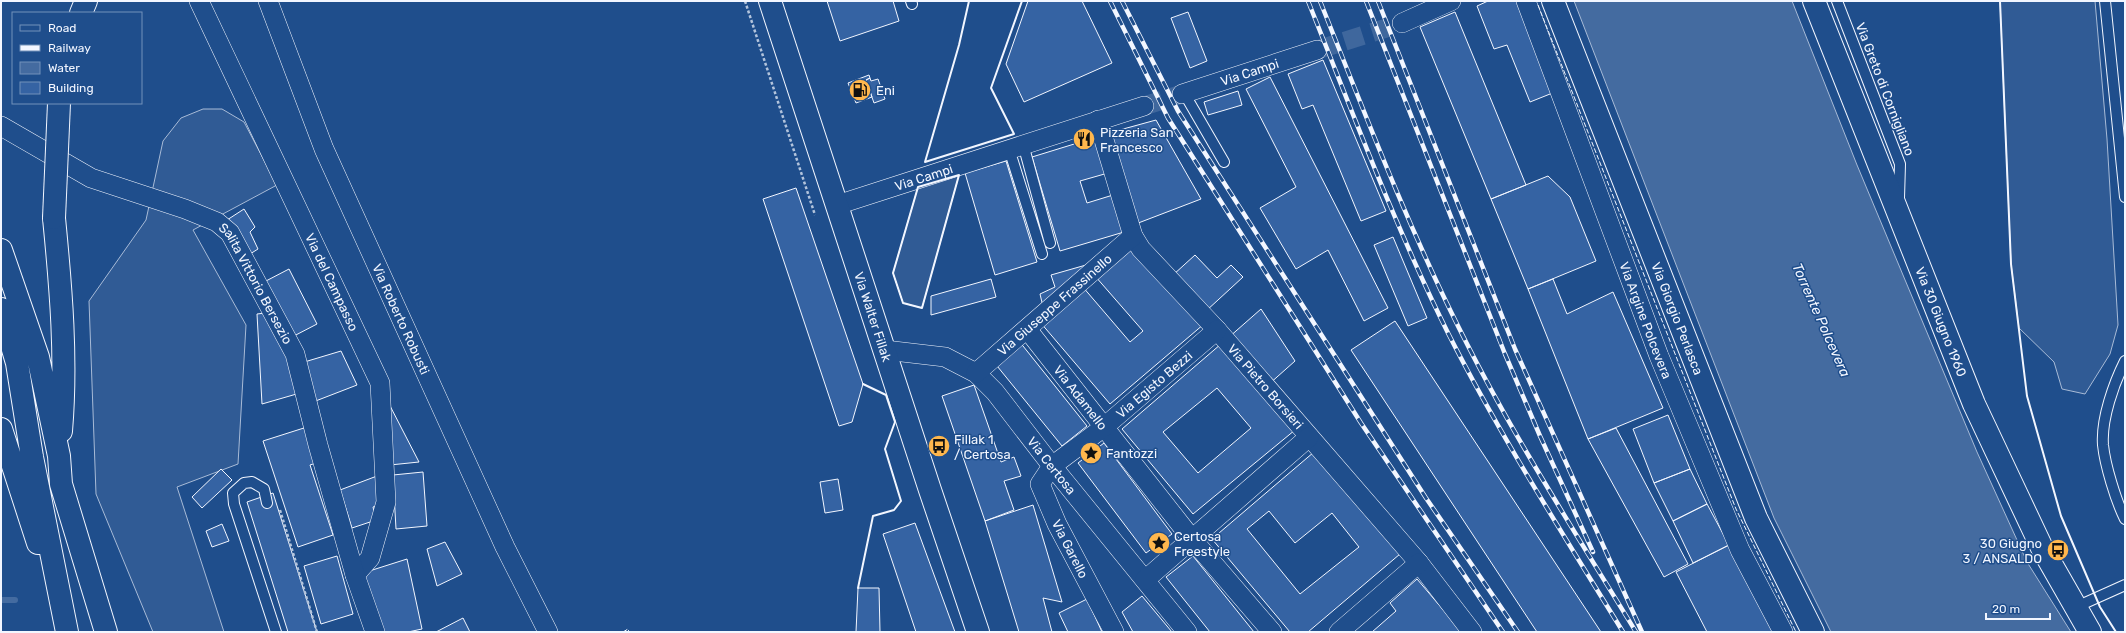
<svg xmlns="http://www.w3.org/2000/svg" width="2126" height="633" viewBox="0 0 2126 633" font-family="Rubik,sans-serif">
<rect width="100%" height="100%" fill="#1f4e8c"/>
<path fill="#305b95" stroke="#a8bbd7" d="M 2000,1 L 2095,1 L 2107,139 L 2118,325 L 2110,354 L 2085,394 L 2062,389 L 2054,362 L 2019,328 L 2011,264 Z
M 203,109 L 222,109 L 244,122 L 277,185 L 193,230 L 246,325 L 238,464 L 177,487 L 224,632 L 153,632 L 96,494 L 89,301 L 146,220 L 163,141 L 181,118 Z
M 959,175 L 922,308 L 903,303 L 893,273 L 918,187 Z"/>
<path fill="#446ba0" stroke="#a8bbd7" d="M 1574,1 L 1792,1 L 1857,165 L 1977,452 L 2027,562 L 2071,632 L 1831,632 L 1774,518 Z"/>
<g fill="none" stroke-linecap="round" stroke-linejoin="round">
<path stroke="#446ba0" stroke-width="6" d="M 1,600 L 15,600"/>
</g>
<path fill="#3563a3" stroke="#f2f6ff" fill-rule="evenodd" d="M 827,1 L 893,1 L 899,21 L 840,41 Z
M 1028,1 L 1082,1 L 1112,63 L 1024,102 L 1006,64 Z
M 1488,1 L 1518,1 L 1555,92 L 1530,102 L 1507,45 L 1494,49 L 1477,6 Z
M 1188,12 L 1207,61 L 1190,68 L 1171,18 Z
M 1455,12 L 1526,185 L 1491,199 L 1420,27 Z
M 1323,60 L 1386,211 L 1361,221 L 1313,105 L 1302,109 L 1288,74 Z
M 869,75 L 870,78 L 866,80 L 872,97 L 856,103 L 848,83 Z
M 1270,77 L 1388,308 L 1364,321 L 1328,250 L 1296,269 L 1260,208 L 1296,187 L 1246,89 Z
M 870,78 L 871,81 L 878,79 L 885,99 L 874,103 L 866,80 Z
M 1238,91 L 1242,105 L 1208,115 L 1204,102 Z
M 1156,120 L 1201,199 L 1133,225 L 1105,134 Z
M 1097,137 L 1108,173 L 1080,181 L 1087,203 L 1113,195 L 1124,232 L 1060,251 L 1032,157 Z
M 1006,161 L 1037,262 L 995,275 L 965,173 Z
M 1548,176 L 1570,197 L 1596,261 L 1528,289 L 1491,199 Z
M 796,188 L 863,384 L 852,422 L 839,426 L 763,199 Z
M 244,209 L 255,227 L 250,232 L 258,249 L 250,254 L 227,220 Z
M 1393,237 L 1427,318 L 1408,326 L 1374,245 Z
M 1134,242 L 1204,324 L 1110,404 L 1040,322 L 1082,286 L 1130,342 L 1143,331 L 1095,276 Z
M 1195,255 L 1217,278 L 1231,265 L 1243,277 L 1206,311 L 1173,275 Z
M 1086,265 L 1044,311 L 1040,294 L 1055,287 L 1051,275 Z
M 289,269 L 317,324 L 292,337 L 264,282 Z
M 991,279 L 996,297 L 931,315 L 931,296 Z
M 1553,279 L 1567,314 L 1613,292 L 1663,408 L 1588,439 L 1528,289 Z
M 1261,309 L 1295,361 L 1268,385 L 1228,338 Z
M 265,313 L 275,324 L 300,393 L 262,404 L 257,314 Z
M 1395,321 L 1601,632 L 1537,632 L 1351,350 Z
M 1019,341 L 1087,426 L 1062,446 L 993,361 Z
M 1221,344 L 1295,430 L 1193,514 L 1122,429 ZM 1217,388 L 1251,428 L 1198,473 L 1163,432 Z
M 341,351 L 357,385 L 313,402 L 301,363 Z
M 974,385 L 1001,462 L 1014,457 L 1021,476 L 1004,481 L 1014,510 L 985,521 L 942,396 Z
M 387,400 L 419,462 L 390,465 Z
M 1668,415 L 1690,469 L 1654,483 L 1633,429 Z
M 307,427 L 319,462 L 310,465 L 333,535 L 298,547 L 263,441 Z
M 1616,428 L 1688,564 L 1664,577 L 1588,439 Z
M 1104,443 L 1172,534 L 1146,553 L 1078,463 Z
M 1314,452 L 1400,554 L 1308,632 L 1290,632 L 1212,539 ZM 1269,511 L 1295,543 L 1332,513 L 1359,547 L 1300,594 L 1247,529 Z
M 221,469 L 232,480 L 202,508 L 192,497 Z
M 1690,469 L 1707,504 L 1673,521 L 1654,483 Z
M 423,472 L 427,526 L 396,529 L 393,475 Z
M 377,476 L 382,504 L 373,507 L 376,520 L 352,528 L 340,490 Z
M 838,479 L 843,510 L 825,513 L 820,482 Z
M 273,493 L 317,632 L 288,632 L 247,502 Z
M 1707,504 L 1729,545 L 1693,563 L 1673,521 Z
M 1033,505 L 1062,602 L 1043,598 L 1052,632 L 1019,632 L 985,521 Z
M 915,523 L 955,632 L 916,632 L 883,534 Z
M 222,524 L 229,541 L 212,547 L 206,531 Z
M 445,542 L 462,574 L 437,586 L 427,549 Z
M 1729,545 L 1774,632 L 1707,632 L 1676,572 Z
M 337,556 L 353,614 L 321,624 L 304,566 Z
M 1193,556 L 1254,632 L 1210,632 L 1166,577 Z
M 407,559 L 422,629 L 408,632 L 383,632 L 363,573 Z
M 1417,579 L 1462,632 L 1372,632 L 1396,611 L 1390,603 Z
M 858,588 L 879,588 L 880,632 L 856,632 Z
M 1142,596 L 1172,632 L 1133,632 L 1122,612 Z
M 1087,599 L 1102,632 L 1068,632 L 1059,613 Z
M 463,618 L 470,632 L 436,632 Z"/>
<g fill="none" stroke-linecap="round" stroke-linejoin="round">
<path stroke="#3f679d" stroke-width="19" stroke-dasharray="19 10" stroke-linecap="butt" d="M 1317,50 L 1402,23
M 1144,106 L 1182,94"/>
<g stroke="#f2f6ff" stroke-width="12">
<path id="service" d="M 911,1 L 912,4
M 1837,1 L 1900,164 L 1899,198
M 2105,1 L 2125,197
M 1184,93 L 1224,162
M 1023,144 L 1050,243
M 1009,149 L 1042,254
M 2125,361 C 2114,383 2101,419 2103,445 C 2105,465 2116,501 2125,519
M 267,503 L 264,489 L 252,482 L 244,483 L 233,493 L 234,504 L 276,632
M 2076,607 L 2125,585"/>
</g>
<g stroke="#f2f6ff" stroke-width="20">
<g id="minor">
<path id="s1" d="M 199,1 L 380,383 L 386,502 L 370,558 L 355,575"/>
<path id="s2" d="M 268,1 L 324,149 L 505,547 L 548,632"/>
<path id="s3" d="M 1526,1 L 1659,356 L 1740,550 L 1783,632"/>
<path d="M 1402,23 L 1451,1"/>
<path id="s4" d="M 1182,94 L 1317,50"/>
<path id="s5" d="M 1098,120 L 1133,236 L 1141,249 L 1217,330 L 1419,563 L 1472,632"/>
<path id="s6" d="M 1,126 L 91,178 L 185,209 L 217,222 L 230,233 L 295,354 L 318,445 L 355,575 L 375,632"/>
<path id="s7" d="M 837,205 L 1144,106"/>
<path id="s8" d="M 1027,329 L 1192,539 L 1272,632"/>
<path id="s9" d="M 885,350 L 945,357 L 976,373 L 995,392 L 1052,466 L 1187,632"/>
<path id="s10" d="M 976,373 L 1133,236"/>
<path d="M 1145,580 L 1309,437"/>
<path id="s11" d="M 1114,632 L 1057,524 L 1040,484 L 1052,466 L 1104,427 L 1217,330"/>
<path d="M 1339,632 L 1419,563"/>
</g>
</g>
<g stroke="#f2f6ff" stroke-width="24">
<g id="secondary">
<path id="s12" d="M 770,1 L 930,490 L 978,632"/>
</g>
</g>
<g stroke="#f2f6ff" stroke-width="24">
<g id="primary">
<path id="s13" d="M 1553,1 L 1756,518 L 1813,632"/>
<path id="s14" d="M 1814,1 L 1974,404 L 2042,548 L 2090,632"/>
</g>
</g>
<g stroke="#f2f6ff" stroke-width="24">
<path id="motorway" d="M 81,13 L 86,1
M 54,218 C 61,289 67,360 61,431
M 1,250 L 38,357 L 59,456 L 61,484 L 106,632
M 1,309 L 17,363 L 32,457 L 67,632
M 1,429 L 38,543"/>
</g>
<path stroke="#b3c4dc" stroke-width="2.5" stroke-dasharray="3 2" stroke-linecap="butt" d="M 745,1 L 815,215
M 280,510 L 317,632"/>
<use href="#service" stroke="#1f4e8c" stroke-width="10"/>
<use href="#minor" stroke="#1f4e8c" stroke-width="19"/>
<use href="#secondary" stroke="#1f4e8c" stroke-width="22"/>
<use href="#primary" stroke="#1f4e8c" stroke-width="22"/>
<use href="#motorway" stroke="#1f4e8c" stroke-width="22"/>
<g stroke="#f2f6ff" stroke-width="4.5">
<path id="rail" d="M 1110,1 L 1168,118 L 1361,423 L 1503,632
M 1122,1 L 1178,111 L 1426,498 L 1518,632
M 1308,1 C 1353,113 1395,227 1449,335 C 1501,437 1563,534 1623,632
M 1320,1 C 1364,111 1406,222 1459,328 C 1511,433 1575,532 1636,632
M 1366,1 L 1505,354 L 1540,436 L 1593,552
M 1378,1 L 1515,349 L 1642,632"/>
</g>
<use href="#rail" stroke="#1f4e8c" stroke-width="3" stroke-dasharray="9" stroke-linecap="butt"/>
<g stroke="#f2f6ff" stroke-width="24" stroke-linecap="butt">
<path id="motorway-bridge" d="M 54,218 L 59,103"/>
</g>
<use href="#motorway-bridge" stroke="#1f4e8c" stroke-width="22"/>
<path stroke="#f2f6ff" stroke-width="1" stroke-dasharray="5 2" stroke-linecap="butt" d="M 1538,5 L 1736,509 L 1796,632
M 623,632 L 628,629 L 629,632"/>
<path stroke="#f2f6ff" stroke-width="2" d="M 969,1 L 959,45 L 925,162 L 1014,134 L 991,88 L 1022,1
M 2000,1 L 2011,264 L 2027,396 L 2061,516 L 2100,607 L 2116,632
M 959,175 L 922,308 L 903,303 L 893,273 L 918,187 Z
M 858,588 L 873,516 L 894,510 L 901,501 L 885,449 L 895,422 L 886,395 L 863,384"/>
</g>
<defs>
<g id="fuel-disc" transform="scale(1.15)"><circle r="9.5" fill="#ffb74d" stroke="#1f4e8c"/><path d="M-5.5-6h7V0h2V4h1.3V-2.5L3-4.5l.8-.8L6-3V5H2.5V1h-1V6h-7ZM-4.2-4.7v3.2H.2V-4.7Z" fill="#111"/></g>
<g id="restaurant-disc" transform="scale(1.15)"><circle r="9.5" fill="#ffb74d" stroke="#1f4e8c"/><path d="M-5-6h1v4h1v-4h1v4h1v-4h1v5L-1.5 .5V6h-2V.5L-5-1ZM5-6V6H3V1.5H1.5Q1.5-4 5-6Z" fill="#111"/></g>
<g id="bus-disc" transform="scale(1.15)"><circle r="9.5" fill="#ffb74d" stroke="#1f4e8c"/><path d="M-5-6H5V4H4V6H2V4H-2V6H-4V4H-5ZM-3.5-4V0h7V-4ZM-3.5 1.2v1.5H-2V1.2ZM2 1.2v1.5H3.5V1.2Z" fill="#111"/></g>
<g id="sight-disc" transform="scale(1.15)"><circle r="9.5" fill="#ffb74d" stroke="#1f4e8c"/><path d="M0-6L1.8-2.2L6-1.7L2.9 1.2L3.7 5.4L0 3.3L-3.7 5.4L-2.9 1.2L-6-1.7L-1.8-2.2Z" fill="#111"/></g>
</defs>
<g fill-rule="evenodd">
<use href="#fuel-disc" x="860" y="90"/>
<use href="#restaurant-disc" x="1084" y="139"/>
<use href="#bus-disc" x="939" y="446"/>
<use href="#sight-disc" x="1091" y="453"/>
<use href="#sight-disc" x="1159" y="543"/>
<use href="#bus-disc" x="2058" y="550"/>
</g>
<g text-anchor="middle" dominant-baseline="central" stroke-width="3" stroke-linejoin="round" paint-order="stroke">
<g font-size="13" fill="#f2f6ff" stroke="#1f4e8c">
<text stroke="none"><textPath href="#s4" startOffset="71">Via Campi</textPath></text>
<text transform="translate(1885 89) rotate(69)">Via Greto di Cornigliano</text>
<text stroke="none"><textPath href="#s7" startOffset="91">Via Campi</textPath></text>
<text stroke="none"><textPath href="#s1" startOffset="311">Via del Campasso</textPath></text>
<text stroke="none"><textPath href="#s6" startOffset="311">Salita Vittorio Bersezio</textPath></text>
<text stroke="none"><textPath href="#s10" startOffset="104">Via Giuseppe Frassinello</textPath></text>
<text stroke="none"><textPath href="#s12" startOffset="332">Via Walter Fillak</textPath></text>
<text stroke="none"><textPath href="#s2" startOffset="345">Via Roberto Robusti</textPath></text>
<text stroke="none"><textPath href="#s13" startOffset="341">Via Giorgio Perlasca</textPath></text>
<text stroke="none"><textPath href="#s3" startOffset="341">Via Argine Polcevera</textPath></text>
<text stroke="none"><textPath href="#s14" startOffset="345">Via 30 Giugno 1960</textPath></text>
<text stroke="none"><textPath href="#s11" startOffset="318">Via Egisto Bezzi</textPath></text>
<text stroke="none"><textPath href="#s5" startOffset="322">Via Pietro Borsieri</textPath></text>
<text stroke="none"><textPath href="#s8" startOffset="87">Via Adamello</textPath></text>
<text stroke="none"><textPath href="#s9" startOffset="215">Via Certosa</textPath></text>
<text transform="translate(1070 549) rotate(63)">Via Garello</text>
</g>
<g font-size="13" fill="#f2f6ff" stroke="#1f4e8c" text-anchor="start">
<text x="876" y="90">Eni</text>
<text x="1100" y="132">Pizzeria San<tspan x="1100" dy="15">Francesco</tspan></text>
<text x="954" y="439">Fillak 1<tspan x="954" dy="15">/ Certosa</tspan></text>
<text x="1106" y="453">Fantozzi</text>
<text x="1174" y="536">Certosa<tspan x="1174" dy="15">Freestyle</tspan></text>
<text x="2042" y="543" text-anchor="end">30 Giugno<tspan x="2042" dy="15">3 / ANSALDO</tspan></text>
</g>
<g font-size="14" font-style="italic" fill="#f2f6ff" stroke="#1f4e8c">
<text transform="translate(1821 320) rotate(66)">Torrente Polcevera</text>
</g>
</g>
<rect width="2126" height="633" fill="none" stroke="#f2f6ff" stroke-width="4"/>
<rect x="12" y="12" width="130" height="92" fill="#1f4e8c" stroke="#7391ba"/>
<rect x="20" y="25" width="20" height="6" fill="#1f4e8c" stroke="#7391ba"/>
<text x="48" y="32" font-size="12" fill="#f2f6ff">Road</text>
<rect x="20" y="45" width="20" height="6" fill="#f2f6ff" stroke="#7391ba"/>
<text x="48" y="52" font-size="12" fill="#f2f6ff">Railway</text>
<rect x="20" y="62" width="20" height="12" fill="#446ba0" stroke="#7391ba"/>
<text x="48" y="72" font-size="12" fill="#f2f6ff">Water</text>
<rect x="20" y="82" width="20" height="12" fill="#3563a3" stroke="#7391ba"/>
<text x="48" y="92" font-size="12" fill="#f2f6ff">Building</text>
<path d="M1986 613v6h64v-6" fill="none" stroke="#f2f6ff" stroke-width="2"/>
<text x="1992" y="613" font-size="12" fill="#f2f6ff" stroke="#1f4e8c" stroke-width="3" paint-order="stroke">20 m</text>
</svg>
